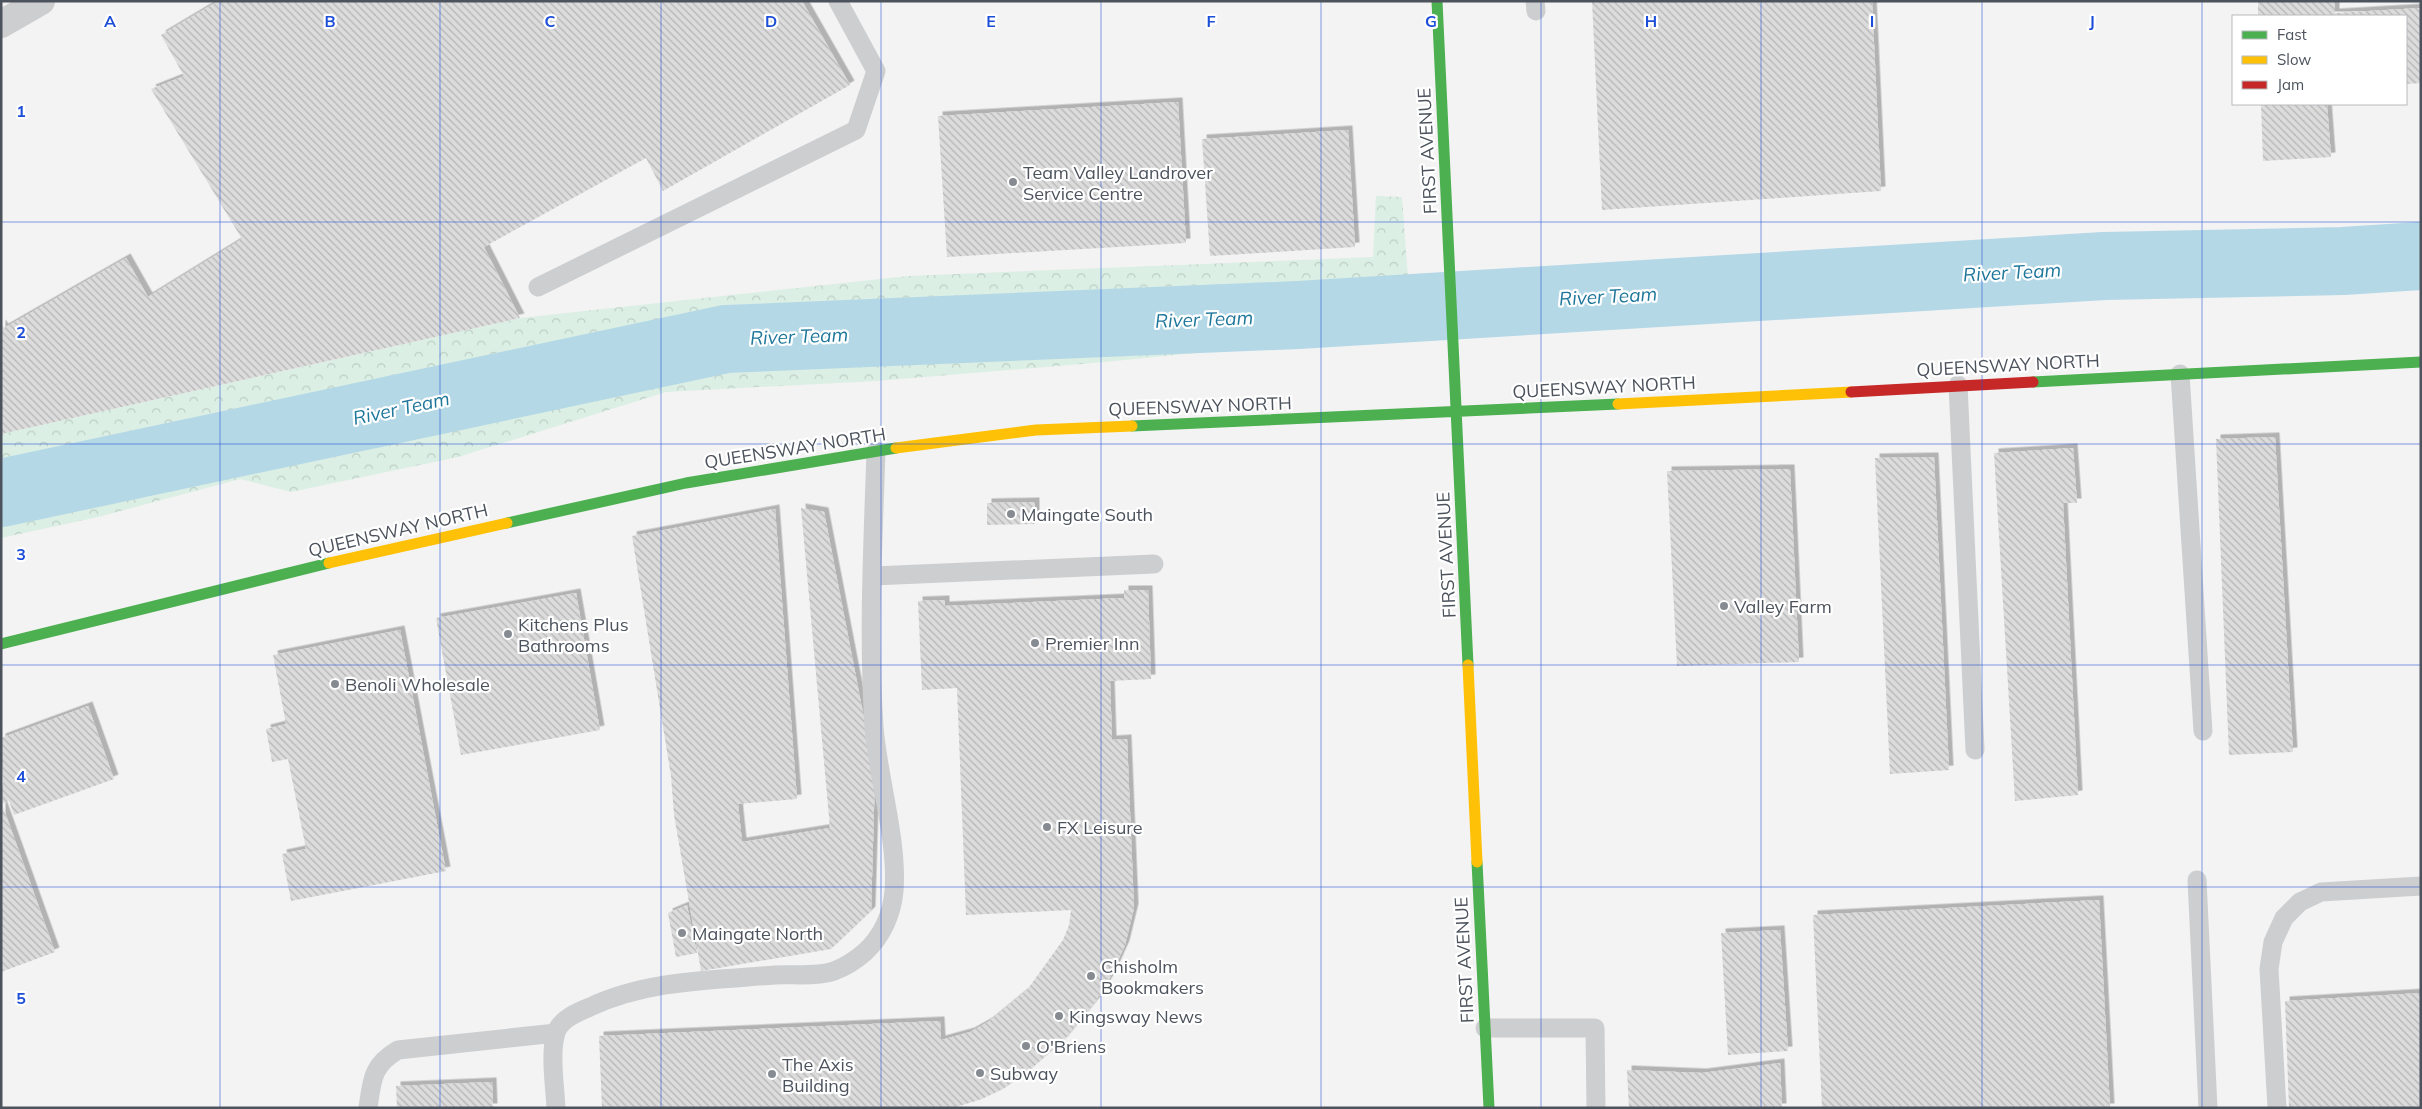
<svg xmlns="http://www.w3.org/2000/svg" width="2422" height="1109" viewBox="0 0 2422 1109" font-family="Mulish,sans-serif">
<defs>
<pattern id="forest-crowns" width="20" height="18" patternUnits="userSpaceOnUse" patternTransform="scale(1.25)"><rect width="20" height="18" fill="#dbefe4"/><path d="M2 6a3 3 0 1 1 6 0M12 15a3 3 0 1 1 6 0" fill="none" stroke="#becfc6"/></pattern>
<pattern id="building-back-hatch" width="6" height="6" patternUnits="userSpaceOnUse" patternTransform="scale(1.25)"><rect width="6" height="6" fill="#dcdcdd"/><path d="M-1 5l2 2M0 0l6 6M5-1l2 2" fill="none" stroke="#b5b5b6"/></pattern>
<filter id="shadow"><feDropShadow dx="4.5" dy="-4.5" stdDeviation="0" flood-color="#0004"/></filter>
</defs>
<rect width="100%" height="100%" fill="#f3f3f3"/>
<path fill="url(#forest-crowns)" d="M 1376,196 L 1402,197 L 1412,331 L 1105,362 L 876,381 L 666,392 L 458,457 L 291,492 L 240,479 L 98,517 L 1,538 L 1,434 L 520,318 L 908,276 L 1373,257 Z"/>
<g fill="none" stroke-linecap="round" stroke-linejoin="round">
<path stroke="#b5d8e7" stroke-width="68" d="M 1,493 L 726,339 L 1298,315 L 2104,266 L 2343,261 L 2421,256"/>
</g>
<path fill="url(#building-back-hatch)" filter="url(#shadow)" d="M 218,1 L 802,1 L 850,85 L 663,191 L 646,158 L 484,247 L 520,318 L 1,434 L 1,324 L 4,328 L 126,258 L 148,297 L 242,239 L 151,89 L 184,76 L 161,35 Z
M 1592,1 L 1872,1 L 1881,191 L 1602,210 Z
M 2258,1 L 2335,1 L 2335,13 L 2421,8 L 2421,83 L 2406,84 L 2406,16 L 2258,16 Z
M 1178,102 L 1186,243 L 947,257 L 938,116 Z
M 2261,104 L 2327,104 L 2331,157 L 2263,161 Z
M 1348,130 L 1355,247 L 1210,256 L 1202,139 Z
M 2275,437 L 2293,752 L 2229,755 L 2216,439 Z
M 2073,448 L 2077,503 L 2063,503 L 2078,795 L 2015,801 L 1994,453 Z
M 1934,457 L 1949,770 L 1890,774 L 1875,458 Z
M 1790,469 L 1799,662 L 1677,666 L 1667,471 Z
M 1035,502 L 1035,524 L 987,525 L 987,503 Z
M 801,508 L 824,512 L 875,775 L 871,911 L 831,949 L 701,971 L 674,815 L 671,776 L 632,536 L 775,509 L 797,799 L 738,804 L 742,842 L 830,828 Z
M 1124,590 L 1148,590 L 1151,679 L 1110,681 L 1112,740 L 1127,739 L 1134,908 L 1125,945 L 1111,976 L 1095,1002 L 1063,1041 L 1024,1075 L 1003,1089 L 982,1099 L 953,1108 L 602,1108 L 599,1036 L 940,1021 L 941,1040 L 970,1032 L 988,1022 L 1027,990 L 1063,940 L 1069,925 L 1071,910 L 966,915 L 957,688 L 922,690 L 918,601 L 945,600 L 945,606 L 1124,598 Z
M 576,593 L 600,730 L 461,755 L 436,618 Z
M 400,630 L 446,871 L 291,901 L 282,854 L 306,849 L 288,759 L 272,762 L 266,729 L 286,724 L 273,655 Z
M 88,706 L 114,779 L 14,815 L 9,801 L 2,804 L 55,952 L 1,972 L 1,786 L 3,785 L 1,738 Z
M 2099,900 L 2110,1108 L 1822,1108 L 1813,915 Z
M 687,905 L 697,953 L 676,957 L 668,913 Z
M 1780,930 L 1788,1051 L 1728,1055 L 1721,933 Z
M 2421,993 L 2421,1108 L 2289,1108 L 2285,1001 Z
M 1780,1063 L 1782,1108 L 1629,1108 L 1627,1070 L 1702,1073 Z
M 492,1082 L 493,1108 L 397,1108 L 396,1086 Z"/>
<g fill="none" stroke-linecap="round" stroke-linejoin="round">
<path stroke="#cdced0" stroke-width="19" d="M 1535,1 L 1536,11
M 538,287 L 856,130 L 876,71 L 838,1
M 2180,374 L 2203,731
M 1958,385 L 1975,750
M 873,576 L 1154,564
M 2197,880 L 2208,1108
M 1485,1028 L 1595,1028 L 1596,1108
M 368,1108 C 372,1080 372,1065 398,1050 L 556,1033
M 556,1108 C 555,1087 549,1049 557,1030 C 563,1018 578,1012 590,1007 C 647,980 713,980 775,975 C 793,974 817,977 834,971 C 845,967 857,959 865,952 C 882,936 892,914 894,891 C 898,841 878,778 874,727 C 868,635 873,543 876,451
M 2277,1108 L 2269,969 L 2273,942 L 2284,918 L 2300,902 L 2321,892 L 2421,886"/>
<path stroke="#cdced0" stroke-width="28" d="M 1,24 L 41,1"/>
<path stroke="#4caf50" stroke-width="11" d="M 1437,1 L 1468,665
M 2033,382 L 2421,362
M 1132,426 L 1618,404
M 507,523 L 686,483 L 896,448
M 1,644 L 329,563
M 1477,862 L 1489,1108"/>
<path stroke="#ffc107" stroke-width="11" d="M 1618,404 L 1851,392
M 896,448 L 1036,430 L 1132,426
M 329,563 L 507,523
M 1468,665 L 1477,862"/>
<path stroke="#c62828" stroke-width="11" d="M 1851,392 L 2033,382"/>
</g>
<path fill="none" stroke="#1d4ed8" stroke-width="1" stroke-opacity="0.55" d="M 220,1 L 220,1108M 440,1 L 440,1108M 661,1 L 661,1108M 881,1 L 881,1108M 1101,1 L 1101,1108M 1321,1 L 1321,1108M 1541,1 L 1541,1108M 1761,1 L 1761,1108M 1982,1 L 1982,1108M 2202,1 L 2202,1108M 1,222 L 2421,222M 1,444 L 2421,444M 1,665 L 2421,665M 1,887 L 2421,887"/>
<g fill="#868b92" stroke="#fff" stroke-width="2">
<circle cx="1013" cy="182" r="5"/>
<circle cx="1011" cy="514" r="5"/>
<circle cx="1724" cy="606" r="5"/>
<circle cx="508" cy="634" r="5"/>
<circle cx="1035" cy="643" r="5"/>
<circle cx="335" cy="684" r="5"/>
<circle cx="1047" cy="827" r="5"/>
<circle cx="682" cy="933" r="5"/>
<circle cx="1091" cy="976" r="5"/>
<circle cx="1059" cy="1016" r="5"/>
<circle cx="1026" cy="1046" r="5"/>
<circle cx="980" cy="1073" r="5"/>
<circle cx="772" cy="1074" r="5"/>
</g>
<g text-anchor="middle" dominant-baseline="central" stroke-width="4.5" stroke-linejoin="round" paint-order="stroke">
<g font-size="18" fill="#4c535d" stroke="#fff">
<text transform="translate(1427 151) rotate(-93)">FIRST AVENUE</text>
<text transform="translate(2008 365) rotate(-3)">QUEENSWAY NORTH</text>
<text transform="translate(1604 387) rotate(-3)">QUEENSWAY NORTH</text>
<text transform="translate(1200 406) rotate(-2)">QUEENSWAY NORTH</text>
<text transform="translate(795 448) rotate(-9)">QUEENSWAY NORTH</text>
<text transform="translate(398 530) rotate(-13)">QUEENSWAY NORTH</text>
<text transform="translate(1446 555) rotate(-93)">FIRST AVENUE</text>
<text transform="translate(1464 960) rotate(-93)">FIRST AVENUE</text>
</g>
<g font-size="18" fill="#4c535d" stroke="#fff" text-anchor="start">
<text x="1023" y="172">Team Valley Landrover<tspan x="1023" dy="21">Service Centre</tspan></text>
<text x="1021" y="514">Maingate South</text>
<text x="1734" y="606">Valley Farm</text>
<text x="518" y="624">Kitchens Plus<tspan x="518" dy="21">Bathrooms</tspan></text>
<text x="1045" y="643">Premier Inn</text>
<text x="345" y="684">Benoli Wholesale</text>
<text x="1057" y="827">FX Leisure</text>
<text x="692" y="933">Maingate North</text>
<text x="1101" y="966">Chisholm<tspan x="1101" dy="21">Bookmakers</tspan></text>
<text x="1069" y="1016">Kingsway News</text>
<text x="1036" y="1046">O'Briens</text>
<text x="782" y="1064">The Axis<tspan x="782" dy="21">Building</tspan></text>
<text x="990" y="1073">Subway</text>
</g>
<g font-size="19" font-style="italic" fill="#1f779c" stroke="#fff">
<text transform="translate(2012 272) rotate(-3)">River Team</text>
<text transform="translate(1608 296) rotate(-3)">River Team</text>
<text transform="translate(1204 319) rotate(-2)">River Team</text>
<text transform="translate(799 336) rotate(-2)">River Team</text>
<text transform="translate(401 408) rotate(-12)">River Team</text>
</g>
</g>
<g font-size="16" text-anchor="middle" font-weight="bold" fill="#1d4ed8" stroke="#fff" stroke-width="4.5" stroke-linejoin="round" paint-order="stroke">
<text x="110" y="27">A</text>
<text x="330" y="27">B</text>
<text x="550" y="27">C</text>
<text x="771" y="27">D</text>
<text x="991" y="27">E</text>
<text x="1211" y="27">F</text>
<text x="1431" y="27">G</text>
<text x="1651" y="27">H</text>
<text x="1872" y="27">I</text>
<text x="2092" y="27">J</text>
<text x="21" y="117">1</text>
<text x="21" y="338">2</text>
<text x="21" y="560">3</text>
<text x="21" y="782">4</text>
<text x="21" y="1004">5</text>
</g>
<rect width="2422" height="1109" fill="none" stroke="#4c535d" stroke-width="5"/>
<rect x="2232" y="15" width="175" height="90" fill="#ffffff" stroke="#b7babe"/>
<rect x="2242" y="31" width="25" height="8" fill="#4caf50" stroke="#b7babe"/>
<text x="2277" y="40" font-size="15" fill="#4c535d">Fast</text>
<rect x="2242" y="56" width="25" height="8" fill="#ffc107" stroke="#b7babe"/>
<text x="2277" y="65" font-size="15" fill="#4c535d">Slow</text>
<rect x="2242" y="81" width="25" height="8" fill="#c62828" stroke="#b7babe"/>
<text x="2277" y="90" font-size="15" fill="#4c535d">Jam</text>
</svg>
